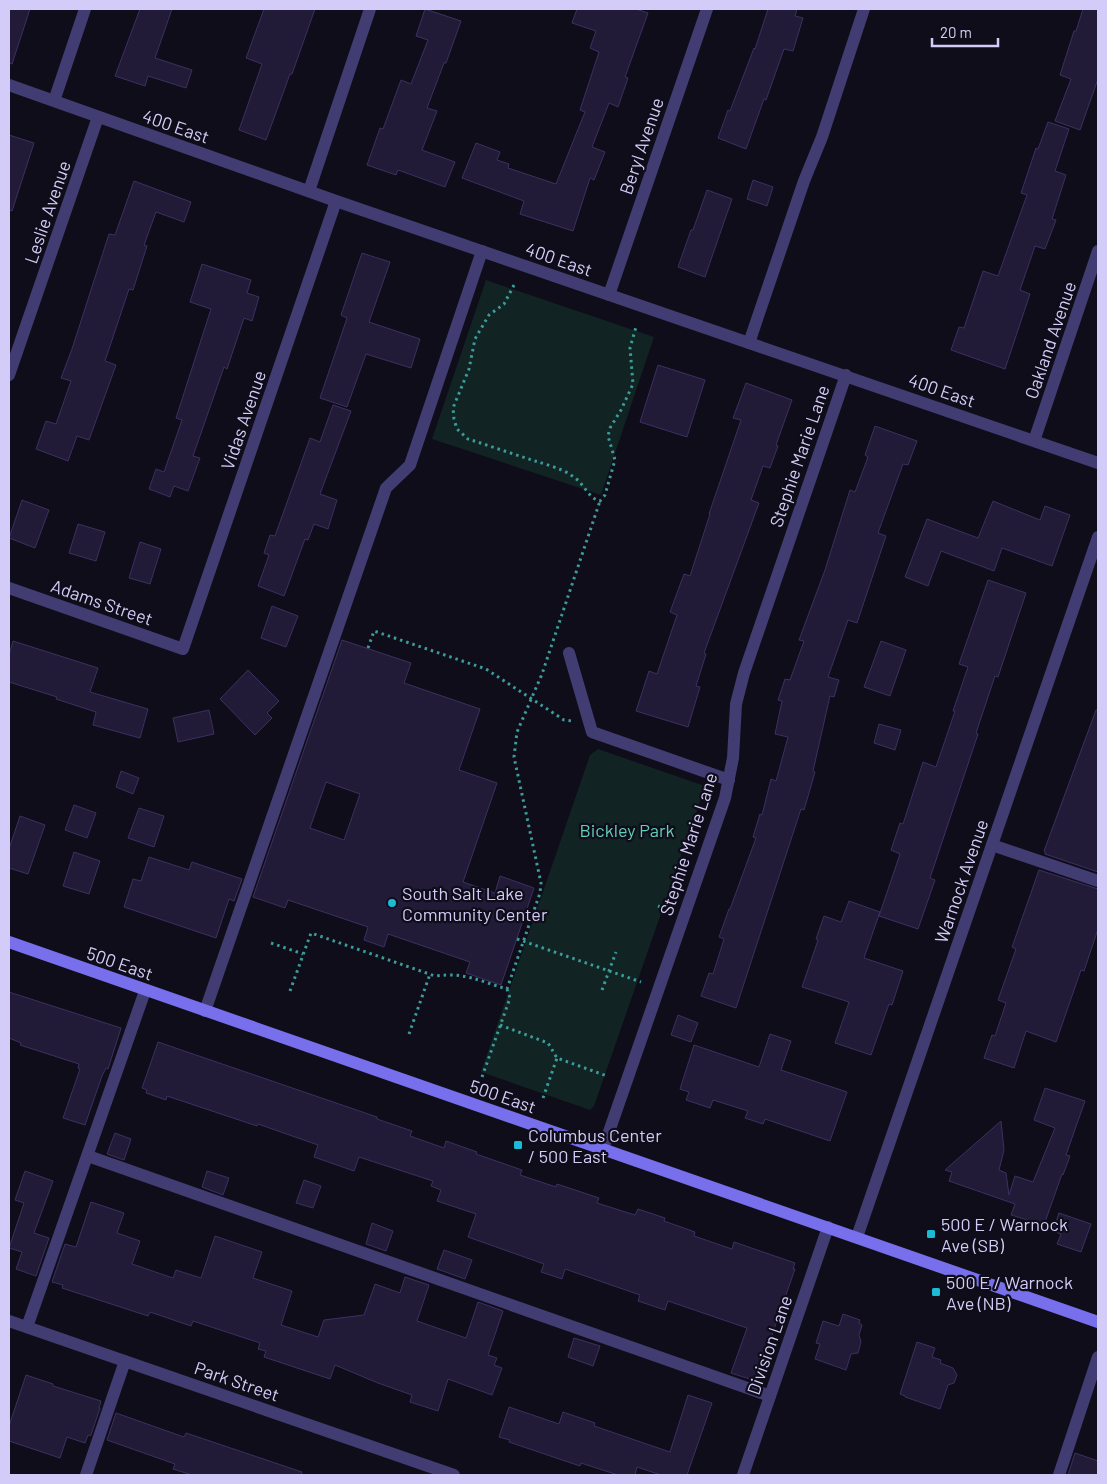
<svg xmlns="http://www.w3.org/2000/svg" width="1107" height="1484" viewBox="0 0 1107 1484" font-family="Barlow,sans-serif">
<rect width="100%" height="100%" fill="#0f0d19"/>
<path fill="#112323" d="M 486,280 L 654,337 L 601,495 L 432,439 Z
M 598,749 L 702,785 L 704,790 L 594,1106 L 590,1110 L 481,1072 L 590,755 Z"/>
<path fill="#221b38" stroke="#3c3061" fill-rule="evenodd" d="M 9,9 L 30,9 L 12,64 L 9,63 Z
M 140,9 L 172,9 L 155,58 L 192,70 L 186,88 L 148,76 L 145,86 L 115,76 Z
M 264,9 L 315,9 L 292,74 L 290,74 L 266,140 L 239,130 L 262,64 L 246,58 Z
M 425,9 L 461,21 L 446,63 L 444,63 L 427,108 L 437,111 L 422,150 L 455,162 L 445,187 L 398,170 L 396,175 L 367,165 L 380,128 L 383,129 L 401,80 L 411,84 L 428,40 L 416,36 Z
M 577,9 L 636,9 L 648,13 L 625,77 L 628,78 L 618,107 L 609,103 L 592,147 L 605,152 L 594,180 L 590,178 L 573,231 L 520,214 L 524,201 L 462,178 L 476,143 L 500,152 L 497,160 L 509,164 L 508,168 L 556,184 L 585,112 L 580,110 L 599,52 L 590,48 L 596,31 L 572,23 Z
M 768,9 L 797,9 L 795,16 L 803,18 L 793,51 L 784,49 L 766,100 L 764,99 L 746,149 L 718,138 L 728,110 L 730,111 L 754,48 L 755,49 Z
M 1083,9 L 1098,9 L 1098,79 L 1080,130 L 1055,121 L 1071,79 L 1060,75 L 1074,31 L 1076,31 Z
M 1048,122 L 1069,129 L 1055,171 L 1066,175 L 1052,219 L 1056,220 L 1045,249 L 1035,246 L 1020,290 L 1030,294 L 1005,369 L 951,350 L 959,327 L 964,328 L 983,271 L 998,276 L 1027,195 L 1021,193 L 1036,148 L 1038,149 Z
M 9,135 L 34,143 L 12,211 L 9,210 Z
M 753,180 L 773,187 L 767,206 L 747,199 Z
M 134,181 L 191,202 L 184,222 L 156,212 L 144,245 L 147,246 L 133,290 L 129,289 L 105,361 L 116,365 L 89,440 L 77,436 L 68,461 L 36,449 L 46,421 L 56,424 L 71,381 L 61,378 L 72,349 L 109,234 L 115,235 Z
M 707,190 L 732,199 L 705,277 L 678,267 L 691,230 L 693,230 Z
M 362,253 L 390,262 L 369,322 L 420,339 L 411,368 L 366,354 L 347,407 L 320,398 L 347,318 L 341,315 Z
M 202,264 L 251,280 L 247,293 L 259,297 L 252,321 L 244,318 L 227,369 L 224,367 L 193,456 L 200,458 L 188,491 L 174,486 L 170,497 L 149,489 L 156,469 L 164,472 L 182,420 L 176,418 L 211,309 L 190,302 Z
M 658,365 L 705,380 L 687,437 L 640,422 Z
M 746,383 L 792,400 L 776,445 L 778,446 L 770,468 L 763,466 L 751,500 L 759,503 L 704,653 L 706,654 L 696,686 L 700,687 L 688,727 L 636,711 L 649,671 L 657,674 L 677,615 L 670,612 L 684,574 L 690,576 L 710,514 L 709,514 L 741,420 L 733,418 Z
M 333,405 L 351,411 L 320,494 L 337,500 L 328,529 L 314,524 L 308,540 L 305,539 L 284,596 L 258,586 L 269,555 L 264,553 L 270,535 L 275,536 L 310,438 L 320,442 Z
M 875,426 L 917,441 L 908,465 L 903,464 L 878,533 L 886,536 L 857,623 L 848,620 L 828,677 L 839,680 L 834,697 L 830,696 L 813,771 L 815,772 L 804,810 L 801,809 L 736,1008 L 701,996 L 709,973 L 713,974 L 724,939 L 719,937 L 729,909 L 730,909 L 756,838 L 753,837 L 760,814 L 762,815 L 771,779 L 776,781 L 788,737 L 775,734 L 782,701 L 778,700 L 785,679 L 790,680 L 804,641 L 799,640 L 825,570 L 850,490 L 855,492 L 868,457 L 865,455 Z
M 22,500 L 49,510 L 35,548 L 9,538 Z
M 993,501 L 1040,520 L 1045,506 L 1070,515 L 1052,566 L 1002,548 L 994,571 L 941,551 L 928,586 L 905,577 L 927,519 L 978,538 Z
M 78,524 L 105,532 L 96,561 L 69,553 Z
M 140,542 L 161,549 L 150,584 L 129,578 Z
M 988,580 L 1026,593 L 998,677 L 995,676 L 976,733 L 978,734 L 930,878 L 935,880 L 918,929 L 879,916 L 900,854 L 891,850 L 900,823 L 903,824 L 923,762 L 936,767 L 955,711 L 953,711 L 968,667 L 959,664 Z
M 272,606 L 298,616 L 286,647 L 261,638 Z
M 342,640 L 411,663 L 404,683 L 480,709 L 459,770 L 497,783 L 463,882 L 495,893 L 500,876 L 534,888 L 501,985 L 466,973 L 470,962 L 388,934 L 384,947 L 364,940 L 368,927 L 288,900 L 285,908 L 253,897 ZM 326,782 L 360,794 L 344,840 L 310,828 Z
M 13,641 L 98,668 L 90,692 L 148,709 L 140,738 L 93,725 L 96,712 L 56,699 L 57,697 L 9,682 L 9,655 Z
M 881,641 L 906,650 L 890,696 L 864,687 Z
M 248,670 L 279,701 L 267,713 L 272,718 L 255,735 L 220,699 Z
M 209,710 L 214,734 L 178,742 L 173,718 Z
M 1096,710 L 1098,710 L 1098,872 L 1045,854 L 1045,852 L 1044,851 Z
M 879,724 L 901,730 L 895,750 L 874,743 Z
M 121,771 L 139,778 L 133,794 L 116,787 Z
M 74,805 L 96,813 L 87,838 L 65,830 Z
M 139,808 L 164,816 L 154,847 L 128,838 Z
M 20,816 L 45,825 L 28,874 L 9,868 L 9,849 Z
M 74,852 L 100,861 L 89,894 L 63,886 Z
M 149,857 L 189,870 L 192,862 L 242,879 L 234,901 L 229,899 L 216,938 L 124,907 L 133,879 L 141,881 Z
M 1039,870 L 1098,889 L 1098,929 L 1084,971 L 1081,970 L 1056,1042 L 1026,1031 L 1014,1068 L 984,1058 L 992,1035 L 995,1036 L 1006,1003 L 998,1000 L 1016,949 L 1012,947 Z
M 849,901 L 880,912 L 864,958 L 903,971 L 892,1005 L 889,1004 L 871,1055 L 835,1043 L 849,1002 L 802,987 L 818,940 L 816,939 L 824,916 L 841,922 Z
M 9,992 L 121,1028 L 108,1069 L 106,1068 L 102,1076 L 85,1125 L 63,1118 L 80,1069 L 78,1068 L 79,1064 L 20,1045 L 21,1043 L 9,1038 Z
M 678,1015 L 698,1023 L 691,1042 L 671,1035 Z
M 770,1034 L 791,1041 L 781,1070 L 847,1092 L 830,1141 L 765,1119 L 763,1124 L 745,1118 L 748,1111 L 713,1100 L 710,1108 L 686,1100 L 689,1092 L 680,1089 L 694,1045 L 759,1067 Z
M 158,1042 L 377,1117 L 377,1119 L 412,1131 L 410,1136 L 444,1148 L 446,1141 L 477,1152 L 476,1154 L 522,1170 L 520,1175 L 556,1187 L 557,1184 L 599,1198 L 597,1203 L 635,1215 L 638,1209 L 665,1218 L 664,1221 L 695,1232 L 694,1236 L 732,1249 L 734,1242 L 795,1263 L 793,1269 L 795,1269 L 756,1381 L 731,1373 L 747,1328 L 668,1301 L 665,1310 L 638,1301 L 640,1295 L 565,1269 L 562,1279 L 541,1272 L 544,1264 L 468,1237 L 476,1214 L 437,1201 L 441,1190 L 431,1186 L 433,1181 L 359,1157 L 354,1171 L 314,1157 L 318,1145 L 258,1124 L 257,1126 L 167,1096 L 166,1100 L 146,1093 L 147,1090 L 142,1088 Z
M 1045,1088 L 1085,1101 L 1066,1155 L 1070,1156 L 1063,1175 L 1062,1174 L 1044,1225 L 1011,1215 L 1015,1204 L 949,1181 L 952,1172 L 945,1170 L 1001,1121 L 1004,1150 L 999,1170 L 1006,1173 L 1009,1195 L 1015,1176 L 1033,1182 L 1055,1128 L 1034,1120 Z
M 115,1133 L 131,1139 L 124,1160 L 107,1154 Z
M 25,1171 L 53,1181 L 34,1233 L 49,1238 L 36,1276 L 16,1269 L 22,1252 L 9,1248 L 24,1203 L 15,1200 Z
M 207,1171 L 229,1178 L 223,1195 L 202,1187 Z
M 304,1180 L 321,1186 L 313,1208 L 296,1203 Z
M 91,1202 L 124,1213 L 117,1233 L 140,1241 L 132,1264 L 173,1278 L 176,1270 L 201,1278 L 215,1236 L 262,1252 L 253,1278 L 292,1291 L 281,1325 L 318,1337 L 324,1320 L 364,1315 L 375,1284 L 400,1293 L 405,1277 L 429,1285 L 417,1321 L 466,1338 L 478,1302 L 503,1311 L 488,1355 L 497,1358 L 494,1365 L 502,1368 L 492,1395 L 448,1379 L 438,1411 L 410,1402 L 412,1395 L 378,1383 L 335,1365 L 330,1379 L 264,1357 L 266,1351 L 258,1349 L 260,1343 L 193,1321 L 191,1326 L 150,1312 L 148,1316 L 62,1288 L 63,1285 L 52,1282 L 65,1244 L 76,1247 Z
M 1059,1213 L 1091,1224 L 1081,1252 L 1057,1244 L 1061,1234 L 1053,1231 Z
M 372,1223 L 393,1231 L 386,1251 L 366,1244 Z
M 444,1250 L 472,1260 L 465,1279 L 437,1269 Z
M 843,1314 L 860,1320 L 859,1323 L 862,1325 L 859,1335 L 861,1342 L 858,1353 L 851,1354 L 846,1370 L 815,1359 L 820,1344 L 816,1343 L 823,1321 L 839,1326 Z
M 574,1338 L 600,1346 L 593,1366 L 568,1357 Z
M 917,1342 L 935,1348 L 932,1357 L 941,1360 L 940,1363 L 953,1368 L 957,1375 L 954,1383 L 948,1385 L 940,1409 L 905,1397 L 905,1396 L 900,1394 Z
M 26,1375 L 53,1384 L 53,1386 L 101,1401 L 99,1408 L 100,1408 L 91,1435 L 90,1436 L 88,1435 L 85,1443 L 67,1437 L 60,1458 L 9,1441 L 9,1426 Z
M 688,1395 L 712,1403 L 687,1475 L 661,1475 L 637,1467 L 635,1475 L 618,1475 L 581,1463 L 580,1466 L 509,1442 L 510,1440 L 499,1437 L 509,1407 L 559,1424 L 563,1412 L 595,1423 L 594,1426 L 670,1452 Z
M 116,1413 L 184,1437 L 186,1433 L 302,1472 L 301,1475 L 192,1475 L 173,1469 L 175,1464 L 107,1440 Z
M 1075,1453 L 1098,1461 L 1098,1475 L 1068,1475 Z"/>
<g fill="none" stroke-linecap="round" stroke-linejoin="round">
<path stroke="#3b9d9b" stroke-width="3" stroke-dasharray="2.5 4" stroke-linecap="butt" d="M 514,285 L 504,304 L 489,315 L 479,332 L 475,339 L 469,369 L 453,408 L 454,419 L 457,429 L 468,439 C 490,446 513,454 535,461 C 548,465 564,469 575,478 C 585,485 588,498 600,501 L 605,495 L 615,460 L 608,436 L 610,428 L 621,410 L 633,384 L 630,348 L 636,327
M 368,648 L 374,631 L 486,669 L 564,720 L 572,721
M 658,906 L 666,909
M 517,939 L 641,982
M 271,943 L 303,954
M 602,990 L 616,952
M 290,991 L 311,933 L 435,976 C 465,972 479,981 507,989 L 540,893 L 541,883 L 514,757 L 517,732 L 542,674 L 600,501
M 500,1025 L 548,1043 L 557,1058 L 607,1076
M 409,1034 L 430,974
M 482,1077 L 510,998 L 507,989
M 543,1098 L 557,1058"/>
<path stroke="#413d73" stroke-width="12" d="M 749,343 L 804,181 L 822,137 L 864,9
M 569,653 L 592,732 L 729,780
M 992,845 L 1098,881
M 205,1011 L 386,488 L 410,465 L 482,251
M 88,1156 L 770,1396
M 27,1327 L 145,991
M 1059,1475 L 1098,1357"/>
<path stroke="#413d73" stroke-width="12" d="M 9,85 L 336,201 L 1098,463
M 54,101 L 85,9
M 309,191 L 370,9
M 609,295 L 707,9
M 9,375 L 98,117
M 1034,441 L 1098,251
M 9,588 L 183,649 L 336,201
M 603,1149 L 725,798 L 733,758 L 736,704 L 744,673 L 846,375
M 857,1237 L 1098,537
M 9,1321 L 454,1475
M 86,1475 L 125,1361
M 743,1475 L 828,1227"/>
<path stroke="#776fec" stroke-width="12" d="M 9,942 L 1098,1322"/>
</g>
<g fill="#1cbbd5" stroke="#0f0d19" stroke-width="2">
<circle cx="392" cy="903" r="5"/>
<rect x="513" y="1140" width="10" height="10" rx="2.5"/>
<rect x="926" y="1229" width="10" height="10" rx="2.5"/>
<rect x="931" y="1287" width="10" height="10" rx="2.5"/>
</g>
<g text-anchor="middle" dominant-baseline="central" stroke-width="4.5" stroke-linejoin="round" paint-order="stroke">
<g font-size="18" fill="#d3ccf8" stroke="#0f0d19">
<text transform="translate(176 126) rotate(19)">400 East</text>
<text transform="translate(641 146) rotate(-71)">Beryl Avenue</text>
<text transform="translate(47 212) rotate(-71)">Leslie Avenue</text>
<text transform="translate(559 259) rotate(19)">400 East</text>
<text transform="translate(1050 340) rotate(-71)">Oakland Avenue</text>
<text transform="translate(942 390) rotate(19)">400 East</text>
<text transform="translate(243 420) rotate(-71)">Vidas Avenue</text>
<text transform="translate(799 456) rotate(-71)">Stephie Marie Lane</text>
<text transform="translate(102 602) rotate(19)">Adams Street</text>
<text transform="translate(688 844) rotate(-72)">Stephie Marie Lane</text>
<text transform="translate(961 881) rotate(-71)">Warnock Avenue</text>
<text transform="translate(120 963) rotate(19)">500 East</text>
<text transform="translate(503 1096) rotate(19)">500 East</text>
<text transform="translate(769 1345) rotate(-71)">Division Lane</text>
<text transform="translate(237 1381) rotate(19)">Park Street</text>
</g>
<g font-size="18" fill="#63ceb7" stroke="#0f0d19">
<text x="627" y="830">Bickley Park</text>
</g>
<g font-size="18" fill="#d3ccf8" stroke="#0f0d19" text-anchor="start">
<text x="402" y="893">South Salt Lake<tspan x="402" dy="21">Community Center</tspan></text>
<text x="528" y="1135">Columbus Center<tspan x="528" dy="21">/ 500 East</tspan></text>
<text x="941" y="1224">500 E / Warnock<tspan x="941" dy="21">Ave (SB)</tspan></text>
<text x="946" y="1282">500 E / Warnock<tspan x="946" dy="21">Ave (NB)</tspan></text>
</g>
</g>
<rect width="1107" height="1484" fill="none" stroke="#d3ccf8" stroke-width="20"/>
<path d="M932 38v8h66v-8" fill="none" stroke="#d3ccf8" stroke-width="2.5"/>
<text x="940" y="38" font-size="15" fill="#d3ccf8" stroke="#0f0d19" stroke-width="4" paint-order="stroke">20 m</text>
</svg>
